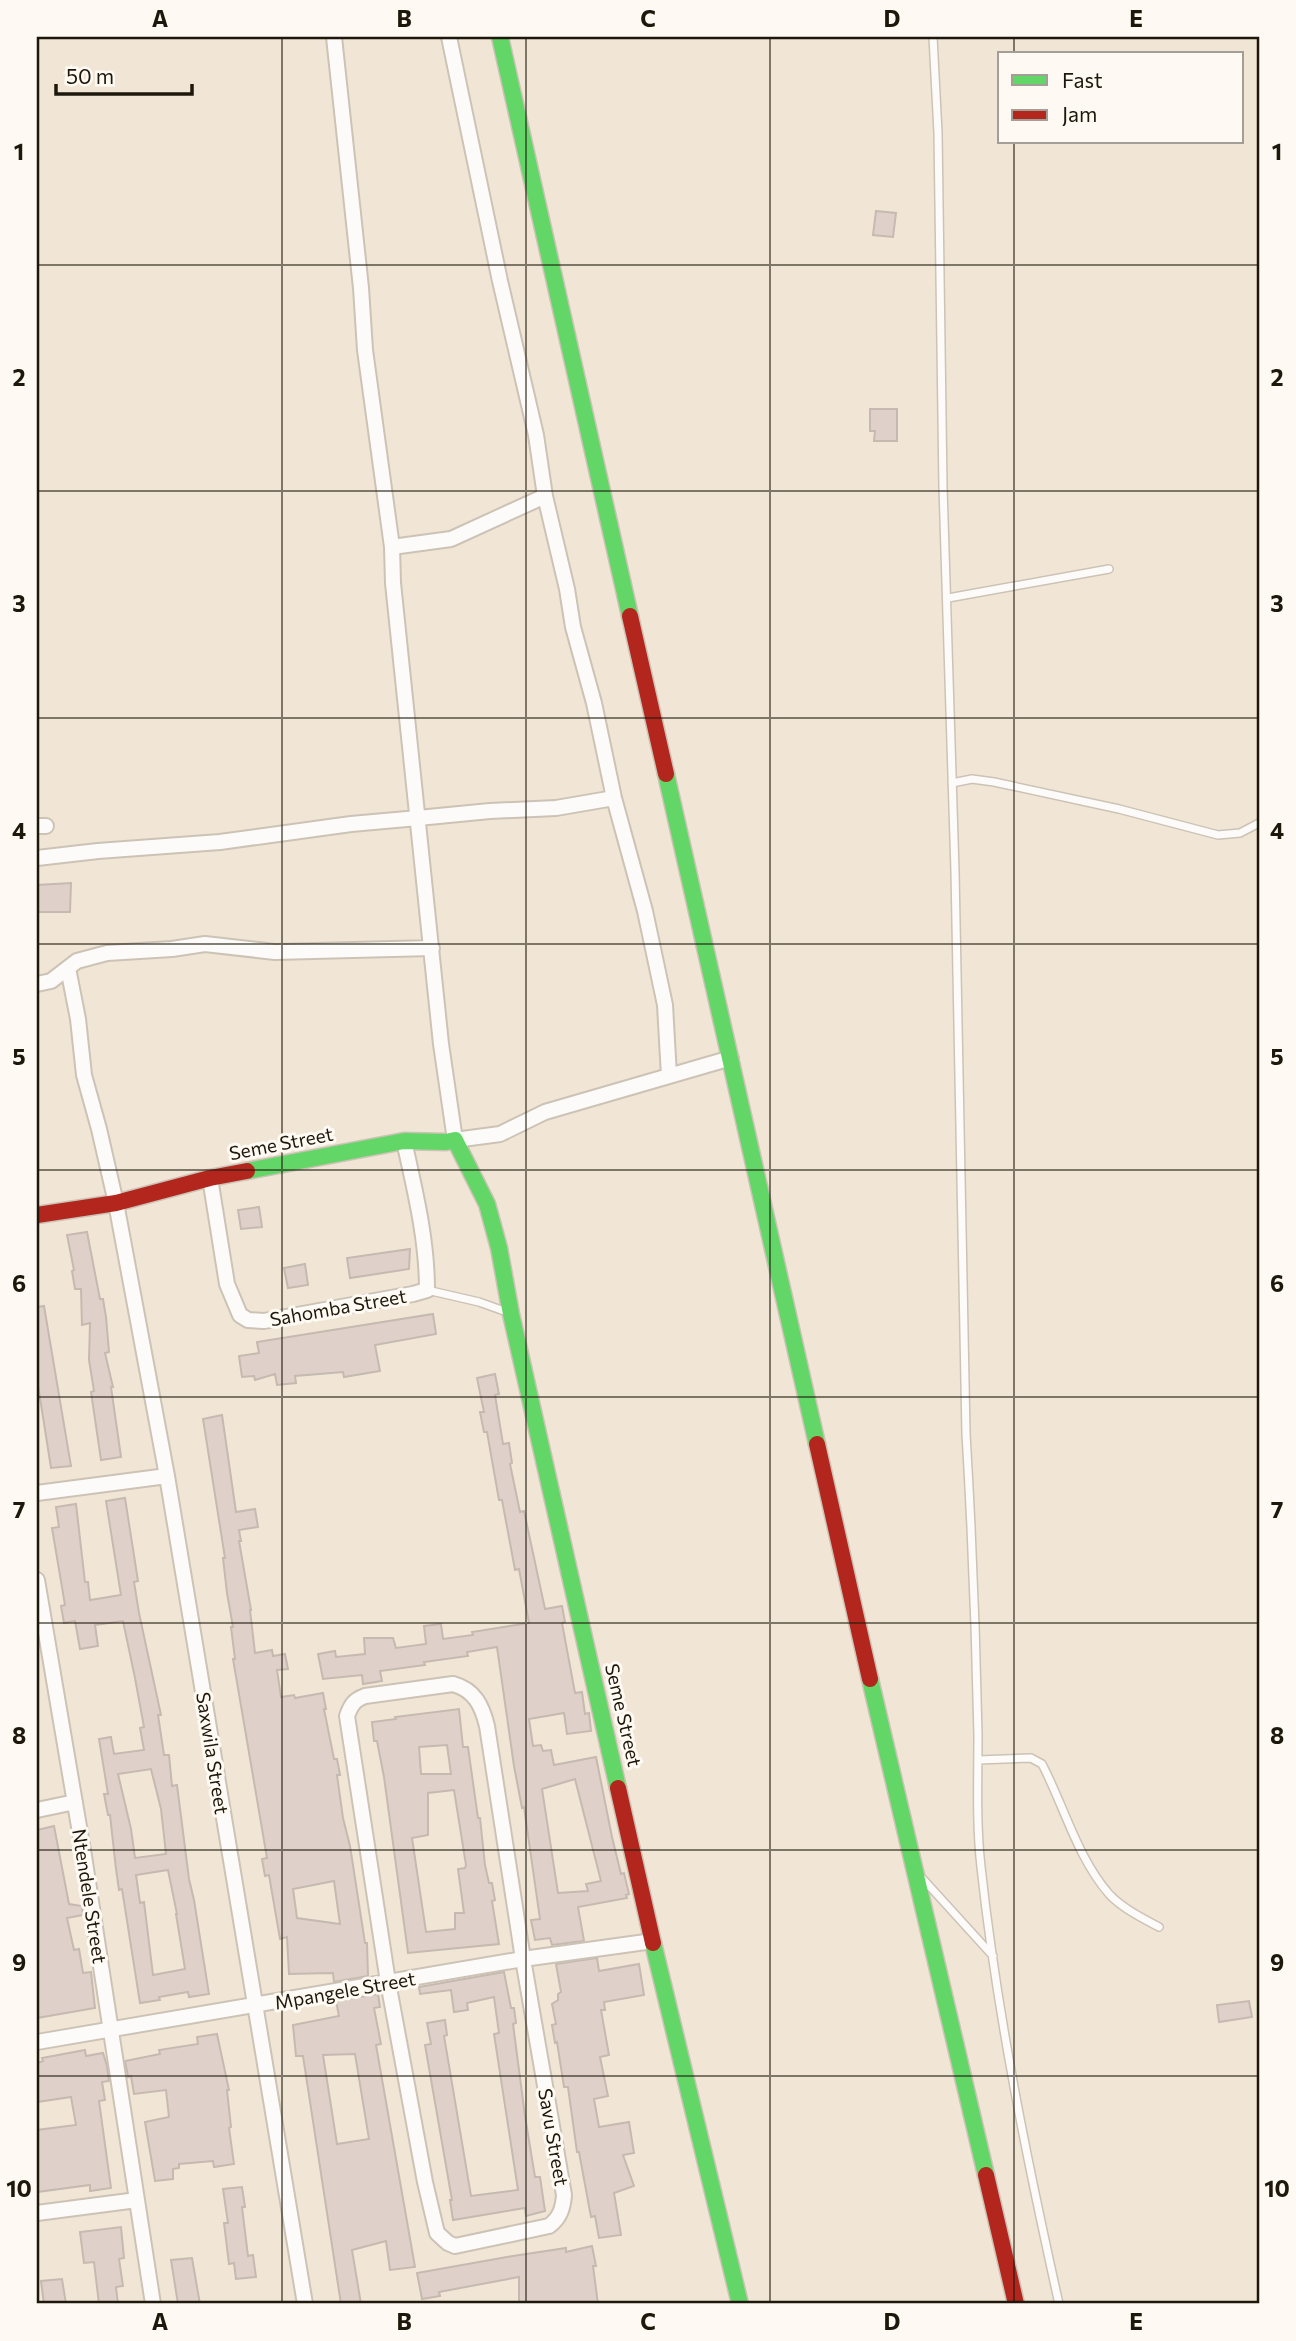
<svg xmlns="http://www.w3.org/2000/svg" width="1296" height="2341" viewBox="0 0 1296 2341" font-family="Commissioner,sans-serif">
<rect width="100%" height="100%" fill="#f1e6d5"/>
<path fill="#dfd1c9" stroke="#c6b9b0" stroke-width="2" fill-rule="evenodd" d="M 876,211 L 896,213 L 893,237 L 873,235 Z
M 870,409 L 897,409 L 897,441 L 874,441 L 875,431 L 870,431 Z
M 71,883 L 70,912 L 37,912 L 37,885 Z
M 259,1207 L 262,1227 L 241,1229 L 238,1210 Z
M 87,1232 L 100,1299 L 103,1299 L 106,1317 L 109,1352 L 105,1353 L 113,1387 L 111,1387 L 121,1457 L 101,1460 L 91,1392 L 94,1391 L 89,1360 L 90,1323 L 82,1325 L 81,1289 L 75,1289 L 72,1271 L 74,1270 L 67,1235 Z
M 410,1249 L 409,1269 L 350,1278 L 347,1258 Z
M 305,1264 L 308,1285 L 288,1288 L 284,1268 Z
M 44,1306 L 71,1466 L 51,1468 L 37,1379 L 37,1307 Z
M 433,1314 L 436,1334 L 375,1345 L 380,1371 L 344,1377 L 343,1372 L 295,1376 L 296,1383 L 277,1385 L 275,1374 L 255,1380 L 254,1376 L 242,1377 L 239,1356 L 259,1353 L 257,1342 Z
M 495,1374 L 499,1394 L 495,1395 L 503,1444 L 509,1443 L 512,1463 L 510,1464 L 520,1512 L 524,1511 L 545,1609 L 562,1606 L 565,1622 L 562,1623 L 575,1693 L 582,1692 L 585,1714 L 589,1713 L 591,1731 L 567,1734 L 564,1713 L 529,1719 L 533,1746 L 541,1745 L 543,1751 L 551,1750 L 554,1765 L 596,1757 L 612,1837 L 621,1874 L 624,1873 L 629,1894 L 626,1895 L 627,1898 L 578,1907 L 584,1941 L 552,1945 L 550,1938 L 535,1940 L 531,1920 L 540,1919 L 524,1807 L 522,1808 L 514,1766 L 497,1647 L 467,1652 L 468,1656 L 424,1662 L 425,1665 L 380,1671 L 382,1681 L 363,1684 L 362,1675 L 323,1679 L 318,1654 L 335,1651 L 336,1657 L 365,1654 L 364,1638 L 393,1638 L 396,1648 L 426,1644 L 424,1626 L 441,1624 L 443,1639 L 473,1635 L 472,1632 L 529,1623 L 519,1569 L 515,1570 L 502,1500 L 499,1500 L 487,1432 L 484,1432 L 480,1412 L 484,1412 L 477,1378 ZM 575,1779 L 601,1881 L 586,1884 L 588,1891 L 558,1893 L 542,1789 Z
M 222,1415 L 236,1512 L 255,1509 L 258,1527 L 239,1530 L 241,1541 L 239,1541 L 251,1610 L 250,1610 L 255,1653 L 272,1650 L 273,1656 L 285,1654 L 288,1669 L 277,1670 L 281,1697 L 294,1695 L 295,1698 L 323,1693 L 326,1709 L 324,1709 L 334,1759 L 337,1759 L 340,1775 L 337,1775 L 343,1818 L 350,1846 L 365,1943 L 367,1943 L 368,1976 L 334,1982 L 333,1973 L 289,1974 L 287,1937 L 280,1939 L 269,1875 L 265,1876 L 262,1859 L 267,1858 L 233,1659 L 235,1659 L 231,1627 L 233,1627 L 227,1593 L 223,1558 L 225,1558 L 203,1419 ZM 334,1881 L 340,1924 L 297,1918 L 293,1889 Z
M 125,1498 L 138,1581 L 134,1582 L 139,1613 L 161,1715 L 158,1715 L 164,1755 L 169,1755 L 172,1786 L 177,1785 L 189,1879 L 194,1900 L 209,1994 L 189,1997 L 188,1992 L 159,1997 L 160,2000 L 140,2003 L 122,1889 L 119,1890 L 116,1869 L 110,1815 L 108,1815 L 104,1794 L 108,1794 L 99,1739 L 111,1737 L 114,1754 L 144,1750 L 140,1728 L 144,1727 L 135,1678 L 123,1621 L 95,1625 L 98,1646 L 80,1649 L 75,1621 L 64,1623 L 61,1606 L 65,1605 L 52,1528 L 59,1527 L 56,1507 L 76,1504 L 85,1582 L 88,1582 L 90,1600 L 121,1595 L 106,1501 ZM 151,1769 L 161,1809 L 166,1854 L 135,1858 L 131,1829 L 118,1774 ZM 168,1870 L 177,1914 L 176,1914 L 185,1969 L 153,1975 L 144,1902 L 140,1903 L 136,1875 Z
M 459,1709 L 463,1747 L 468,1747 L 478,1818 L 480,1818 L 485,1865 L 489,1883 L 492,1883 L 495,1900 L 492,1901 L 499,1944 L 408,1953 L 384,1777 L 377,1741 L 374,1741 L 372,1722 L 396,1719 L 395,1717 ZM 447,1745 L 451,1774 L 421,1774 L 419,1747 ZM 454,1790 L 466,1865 L 465,1868 L 458,1869 L 464,1913 L 455,1913 L 455,1929 L 426,1932 L 412,1838 L 428,1835 L 428,1793 Z
M 54,1826 L 69,1904 L 82,1906 L 83,1915 L 67,1918 L 74,1950 L 79,1949 L 83,1973 L 91,1972 L 95,2008 L 37,2018 L 37,1830 Z
M 597,1958 L 599,1971 L 639,1964 L 644,1995 L 604,2002 L 605,2010 L 601,2010 L 609,2055 L 600,2057 L 608,2096 L 594,2099 L 599,2127 L 629,2122 L 634,2153 L 623,2155 L 634,2186 L 614,2193 L 621,2235 L 599,2238 L 595,2216 L 591,2217 L 579,2152 L 577,2152 L 568,2087 L 564,2087 L 557,2042 L 555,2043 L 552,2025 L 556,2024 L 552,2004 L 558,2000 L 558,1994 L 561,1992 L 556,1964 Z
M 504,1972 L 511,2008 L 514,2008 L 516,2023 L 513,2024 L 525,2116 L 535,2177 L 540,2177 L 545,2211 L 526,2216 L 525,2208 L 453,2220 L 450,2200 L 452,2200 L 425,2045 L 431,2044 L 427,2023 L 445,2020 L 447,2035 L 444,2036 L 471,2196 L 518,2190 L 494,2034 L 499,2033 L 494,1997 L 467,2003 L 468,2010 L 454,2012 L 451,1990 L 420,1994 L 419,1987 Z
M 378,1994 L 380,2007 L 374,2008 L 381,2044 L 376,2045 L 415,2267 L 390,2270 L 386,2241 L 352,2250 L 361,2304 L 341,2304 L 303,2056 L 296,2056 L 293,2025 L 339,2016 L 336,2001 ZM 355,2054 L 369,2139 L 337,2144 L 323,2055 Z
M 1249,2001 L 1252,2017 L 1219,2022 L 1217,2005 Z
M 217,2034 L 229,2090 L 227,2090 L 231,2127 L 229,2128 L 234,2164 L 214,2167 L 213,2161 L 179,2164 L 179,2168 L 173,2169 L 173,2179 L 155,2181 L 145,2122 L 169,2117 L 166,2090 L 134,2094 L 131,2076 L 128,2077 L 125,2061 L 160,2054 L 159,2050 L 198,2044 L 197,2037 Z
M 85,2050 L 86,2056 L 103,2053 L 107,2066 L 109,2081 L 102,2082 L 105,2100 L 99,2101 L 111,2188 L 90,2191 L 90,2185 L 37,2192 L 37,2130 L 76,2125 L 71,2097 L 37,2102 L 37,2063 L 43,2061 L 42,2058 Z
M 242,2187 L 245,2207 L 242,2207 L 248,2256 L 253,2255 L 256,2277 L 236,2279 L 234,2263 L 229,2264 L 224,2223 L 228,2223 L 223,2189 Z
M 121,2227 L 124,2258 L 119,2259 L 123,2286 L 116,2287 L 118,2304 L 99,2304 L 94,2262 L 84,2263 L 80,2232 Z
M 592,2246 L 596,2266 L 593,2266 L 598,2304 L 519,2304 L 519,2277 L 439,2292 L 440,2296 L 422,2299 L 417,2273 L 507,2257 L 566,2248 L 566,2252 Z
M 192,2258 L 200,2304 L 178,2304 L 171,2260 Z
M 62,2279 L 66,2304 L 44,2304 L 41,2281 Z"/>
<g fill="none" stroke-linecap="round" stroke-linejoin="round">
<g stroke="#ccc3b6" stroke-width="10">
<path id="lane" d="M 933,37 L 938,133 L 943,487 L 955,871 L 966,1434 C 972,1534 976,1635 978,1735 C 978,1779 976,1823 981,1867 C 997,2014 1027,2160 1059,2304
M 948,598 L 1109,569
M 952,783 L 972,779 L 994,782 L 1119,809 L 1218,835 L 1240,833 L 1259,823
M 427,1290 L 479,1302 L 507,1312
M 978,1760 L 1031,1758 L 1042,1764 C 1064,1806 1077,1857 1109,1894 C 1122,1908 1142,1918 1159,1927
M 923,1879 L 993,1956"/>
</g>
<g stroke="#ccc3b6" stroke-width="18">
<path id="street" d="M 334,37 L 361,288 L 365,350 L 392,547 L 393,583 L 441,1044 L 455,1140 L 500,1134 L 545,1112 L 731,1058
M 449,37 L 500,281 L 536,435 L 545,496 L 567,589 L 573,627 L 594,703 L 614,798 L 645,911 L 665,1005 L 669,1076
M 392,547 L 451,539 L 545,496
M 37,826 L 46,826
M 37,858 L 98,851 L 220,842 L 351,824 L 418,818 L 490,811 L 556,808 L 614,798
M 68,968 L 78,1019 L 84,1075 L 99,1129 L 116,1203 L 167,1476 L 305,2304
M 37,984 L 51,981 L 77,961 L 107,953 L 172,949 L 205,944 L 275,952 L 432,948
M 210,1178 L 227,1284 L 240,1315 L 248,1320 L 264,1321 L 413,1294 L 427,1290 C 427,1239 415,1191 404,1141
M 37,1493 L 167,1476
M 37,1580 L 84,1856 L 153,2304
M 453,1684 C 475,1690 482,1706 487,1726 L 523,1959 L 564,2195 C 563,2208 560,2218 549,2226 L 455,2246 L 448,2243 L 437,2233 L 425,2182 L 388,1982 L 347,1716 C 351,1705 354,1700 365,1696 Z
M 37,1810 L 75,1802
M 37,2042 L 523,1959 L 653,1941
M 37,2213 L 137,2200"/>
</g>
<g stroke="#ccc3b6" stroke-width="19">
<path id="fast" d="M 500,37 L 630,616
M 666,774 L 817,1444
M 247,1171 L 404,1141 L 446,1142 L 455,1140 L 487,1204 L 499,1248 L 511,1314 L 618,1788
M 870,1679 L 986,2175
M 653,1943 L 740,2304"/>
</g>
<g stroke="#ccc3b6" stroke-width="19">
<path id="jam" d="M 630,616 L 666,774
M 37,1215 L 116,1203 L 210,1178 L 247,1171
M 817,1444 L 870,1679
M 618,1788 L 653,1943
M 986,2175 L 1016,2304"/>
</g>
<use href="#lane" stroke="#fdfbf9" stroke-width="7"/>
<use href="#street" stroke="#fdfbf9" stroke-width="14"/>
<use href="#fast" stroke="#63d668" stroke-width="16"/>
<use href="#jam" stroke="#b3261e" stroke-width="16"/>
</g>
<path fill="none" stroke="#1e170b" stroke-width="2" stroke-opacity="0.55" d="M 282,37 L 282,2304M 526,37 L 526,2304M 770,37 L 770,2304M 1014,37 L 1014,54M 1014,142 L 1014,2304M 37,265 L 1259,265M 37,491 L 1259,491M 37,718 L 1259,718M 37,944 L 1259,944M 37,1170 L 1259,1170M 37,1397 L 1259,1397M 37,1623 L 1259,1623M 37,1850 L 1259,1850M 37,2076 L 1259,2076"/>
<g text-anchor="middle" dominant-baseline="central" stroke-width="6" stroke-linejoin="round" paint-order="stroke">
<g font-size="19" fill="#1e170b" stroke="#fefaf3">
<text transform="translate(281 1143) rotate(-11)">Seme Street</text>
<text transform="translate(338 1307) rotate(-10)">Sahomba Street</text>
<text transform="translate(624 1715) rotate(77)">Seme Street</text>
<text transform="translate(213 1753) rotate(81)">Saxwila Street</text>
<text transform="translate(90 1896) rotate(81)">Ntendele Street</text>
<text transform="translate(345 1990) rotate(-10)">Mpangele Street</text>
<text transform="translate(554 2137) rotate(80)">Savu Street</text>
</g>
</g>
<rect width="1296" height="2341" fill="none" stroke="#fefaf3" stroke-width="77"/>
<rect x="998" y="52" width="245" height="91" fill="#fefaf3" stroke="#a49f96" stroke-width="2"/>
<rect x="1012" y="75" width="35" height="10" fill="#63d668" stroke="#a49f96" stroke-width="2"/>
<text x="1062" y="88" font-size="21" fill="#1e170b">Fast</text>
<rect x="1012" y="110" width="35" height="10" fill="#b3261e" stroke="#a49f96" stroke-width="2"/>
<text x="1062" y="122" font-size="21" fill="#1e170b">Jam</text>
<path d="M56 84v10h136v-10" fill="none" stroke="#1e170b" stroke-width="3.5"/>
<text x="66" y="84" font-size="21" fill="#1e170b" stroke="#fefaf3" stroke-width="5" paint-order="stroke">50 m</text>
<rect x="38" y="38" width="1220" height="2264" fill="none" stroke="#1e170b" stroke-width="2.5"/>
<g font-size="23" text-anchor="middle" font-weight="bold" fill="#1e170b">
<text x="160" y="27">A</text>
<text x="404" y="27">B</text>
<text x="648" y="27">C</text>
<text x="892" y="27">D</text>
<text x="1136" y="27">E</text>
<text x="19" y="160">1</text>
<text x="1277" y="160">1</text>
<text x="19" y="386">2</text>
<text x="1277" y="386">2</text>
<text x="19" y="612">3</text>
<text x="1277" y="612">3</text>
<text x="19" y="839">4</text>
<text x="1277" y="839">4</text>
<text x="19" y="1065">5</text>
<text x="1277" y="1065">5</text>
<text x="19" y="1292">6</text>
<text x="1277" y="1292">6</text>
<text x="19" y="1518">7</text>
<text x="1277" y="1518">7</text>
<text x="19" y="1744">8</text>
<text x="1277" y="1744">8</text>
<text x="19" y="1971">9</text>
<text x="1277" y="1971">9</text>
<text x="19" y="2197">10</text>
<text x="1277" y="2197">10</text>
<text x="160" y="2330">A</text>
<text x="404" y="2330">B</text>
<text x="648" y="2330">C</text>
<text x="892" y="2330">D</text>
<text x="1136" y="2330">E</text>
</g>
</svg>
